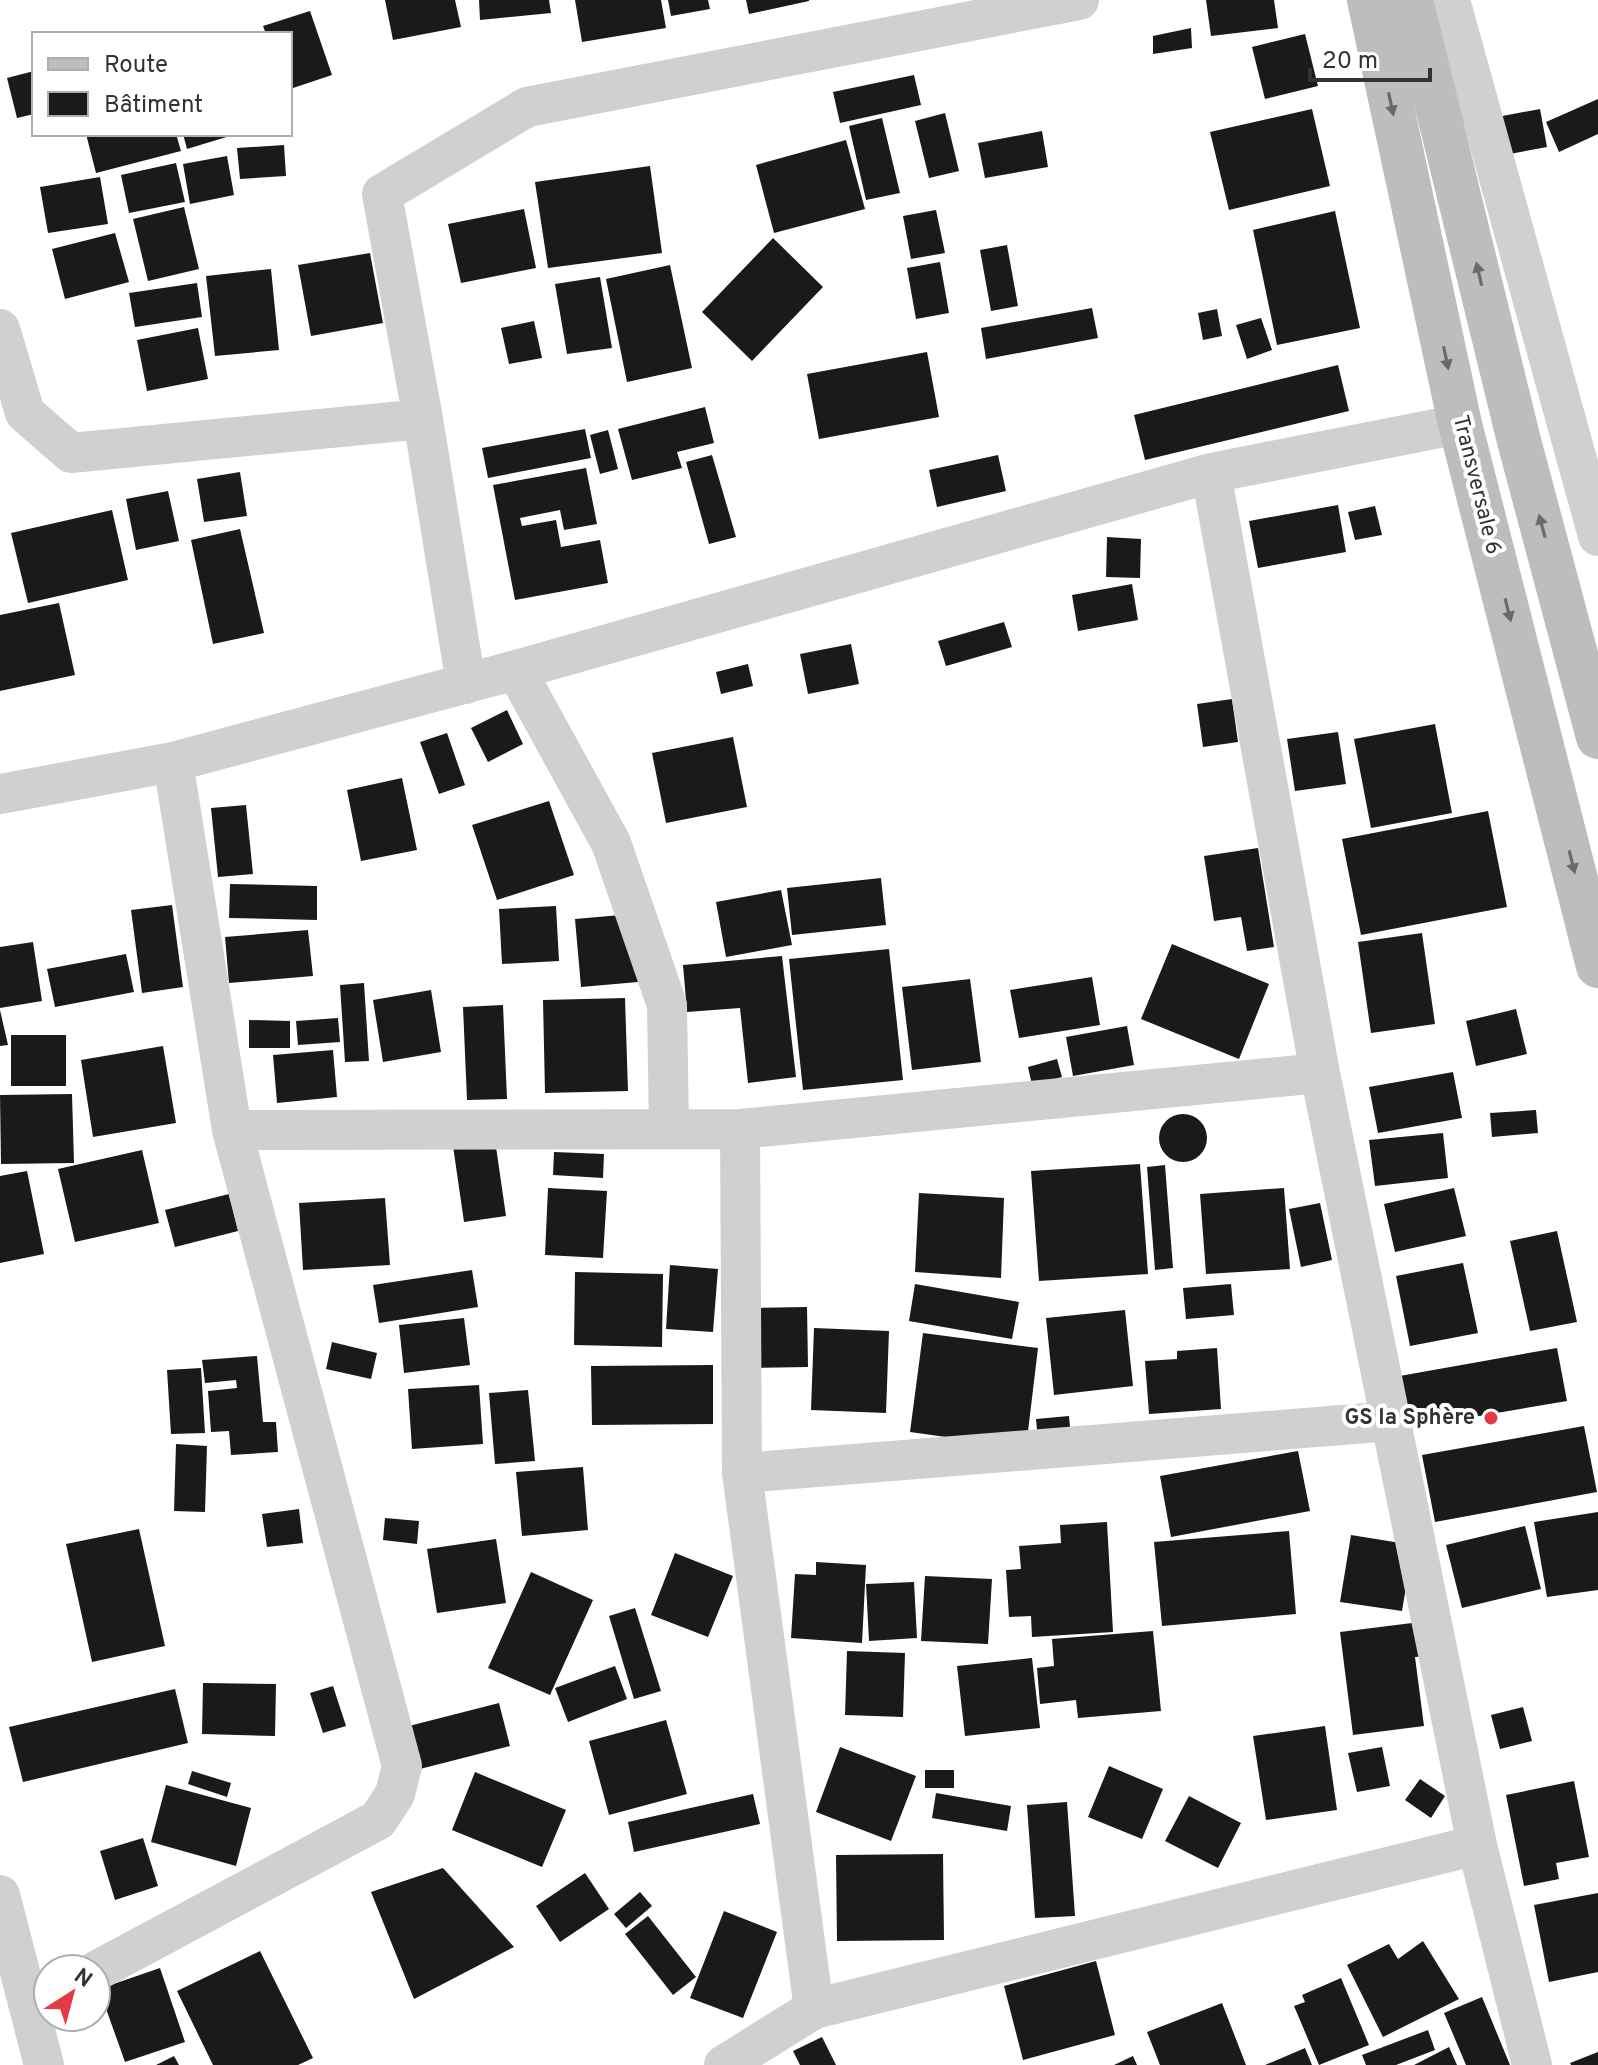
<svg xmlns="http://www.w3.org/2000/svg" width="1598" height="2065" viewBox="0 0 1598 2065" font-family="Overpass,sans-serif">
<rect width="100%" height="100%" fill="#fff"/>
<path fill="#1a1a1a" d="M 385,0 L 455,0 L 461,27 L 393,40 Z
M 479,0 L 549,0 L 551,13 L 480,20 Z
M 575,0 L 661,0 L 666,28 L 582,42 Z
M 668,0 L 708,0 L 710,9 L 671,16 Z
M 746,0 L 809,0 L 809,1 L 749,14 Z
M 1206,0 L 1274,0 L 1278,28 L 1211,36 Z
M 310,11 L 332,75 L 290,89 L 290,34 L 266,34 L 263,26 Z
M 1191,28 L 1192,48 L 1153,54 L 1153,36 Z
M 1305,34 L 1318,86 L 1265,99 L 1252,47 Z
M 34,71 L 34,114 L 17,118 L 7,78 Z
M 914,75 L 921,105 L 840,123 L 833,92 Z
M 1598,99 L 1598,134 L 1559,152 L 1546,122 Z
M 1312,109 L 1330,186 L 1229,210 L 1210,132 Z
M 1540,109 L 1547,147 L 1504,155 L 1497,117 Z
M 945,113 L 959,171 L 929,178 L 915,121 Z
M 882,118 L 900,193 L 866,200 L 849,126 Z
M 1042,131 L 1048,167 L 985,178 L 978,143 Z
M 86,134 L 176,134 L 181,151 L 96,173 Z
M 183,134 L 232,134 L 233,135 L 187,149 Z
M 846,140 L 865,209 L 774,233 L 756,165 Z
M 284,145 L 286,176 L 240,179 L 237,148 Z
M 227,156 L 234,195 L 190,204 L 183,164 Z
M 176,163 L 185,202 L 129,213 L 121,175 Z
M 650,166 L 662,253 L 548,268 L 535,182 Z
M 100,177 L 108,224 L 48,233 L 40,187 Z
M 184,207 L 199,269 L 148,281 L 133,219 Z
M 524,209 L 536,268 L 461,283 L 448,224 Z
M 936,210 L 945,253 L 911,259 L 903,216 Z
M 1335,211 L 1360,328 L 1277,345 L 1253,230 Z
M 115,233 L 129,282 L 65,299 L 52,249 Z
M 773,238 L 823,287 L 752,361 L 702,312 Z
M 1007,245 L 1018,306 L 991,311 L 980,250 Z
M 370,253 L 383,323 L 311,336 L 298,265 Z
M 940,262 L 949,313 L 916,319 L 907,268 Z
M 670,265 L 692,368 L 627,382 L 606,279 Z
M 271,269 L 279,350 L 215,356 L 206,276 Z
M 600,277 L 612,348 L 567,354 L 555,284 Z
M 197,283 L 202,317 L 135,327 L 129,293 Z
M 1092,308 L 1098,338 L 986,359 L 981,328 Z
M 1217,309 L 1222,336 L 1203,340 L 1198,313 Z
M 1261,318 L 1272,350 L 1247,359 L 1236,325 Z
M 534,321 L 542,358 L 509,364 L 501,328 Z
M 198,328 L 208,379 L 147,391 L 137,340 Z
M 927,352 L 939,417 L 819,439 L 807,374 Z
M 1338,365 L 1349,411 L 1145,460 L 1134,415 Z
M 705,407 L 714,443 L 677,452 L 682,468 L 632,480 L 618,429 Z
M 585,429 L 591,458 L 488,478 L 482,448 Z
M 608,430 L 618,469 L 600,474 L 590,435 Z
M 712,455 L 736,537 L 709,544 L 686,462 Z
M 998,455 L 1006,491 L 937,507 L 929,470 Z
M 586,468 L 597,524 L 564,530 L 560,510 L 520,518 L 522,526 L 556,520 L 561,547 L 600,540 L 608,583 L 515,600 L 493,485 Z
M 240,472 L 247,516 L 204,522 L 197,479 Z
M 168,491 L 179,541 L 136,550 L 126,499 Z
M 1338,505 L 1346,552 L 1258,568 L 1249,521 Z
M 1375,506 L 1382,535 L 1355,540 L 1348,512 Z
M 112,510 L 128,580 L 28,603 L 11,533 Z
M 240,529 L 264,633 L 213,644 L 191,540 Z
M 1107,537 L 1141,539 L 1140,578 L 1106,577 Z
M 1132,584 L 1138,620 L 1078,631 L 1072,595 Z
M 59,603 L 75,675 L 0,691 L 0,615 Z
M 1004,622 L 1012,647 L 946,666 L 938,641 Z
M 851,644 L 859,684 L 808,694 L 800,654 Z
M 748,664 L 753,686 L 721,694 L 716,672 Z
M 1232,699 L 1238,742 L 1203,747 L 1197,704 Z
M 507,710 L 523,744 L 488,762 L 471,728 Z
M 1435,724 L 1452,813 L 1371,828 L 1354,739 Z
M 1338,732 L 1346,784 L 1295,791 L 1287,739 Z
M 447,733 L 465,785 L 439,794 L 420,742 Z
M 733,737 L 747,807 L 666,823 L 652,753 Z
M 402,778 L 417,850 L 361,861 L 347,790 Z
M 549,801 L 574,875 L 497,900 L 472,825 Z
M 246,805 L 253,874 L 218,877 L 211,808 Z
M 1488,811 L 1507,907 L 1361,935 L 1342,839 Z
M 1258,848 L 1274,947 L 1247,951 L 1241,917 L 1214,921 L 1204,856 Z
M 881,878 L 886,925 L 792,935 L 787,888 Z
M 230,884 L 317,886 L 317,920 L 229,918 Z
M 781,890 L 792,945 L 726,957 L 716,902 Z
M 172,905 L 183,987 L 142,993 L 131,910 Z
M 556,906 L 559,961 L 502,964 L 499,909 Z
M 632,914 L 638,982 L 581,987 L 575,919 Z
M 308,930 L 313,976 L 229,983 L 225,937 Z
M 1422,933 L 1435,1024 L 1371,1033 L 1358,942 Z
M 33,942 L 42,1001 L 0,1008 L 0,947 Z
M 1172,944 L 1269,984 L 1239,1059 L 1141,1019 Z
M 889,949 L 903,1080 L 803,1090 L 789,959 Z
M 126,954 L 134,992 L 55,1007 L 47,969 Z
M 782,956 L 796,1077 L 748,1083 L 740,1008 L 687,1012 L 683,965 Z
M 1092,977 L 1100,1025 L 1019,1038 L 1010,990 Z
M 970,979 L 981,1062 L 912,1070 L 902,987 Z
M 364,983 L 369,1061 L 345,1062 L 340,985 Z
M 431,990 L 441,1052 L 383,1062 L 373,1000 Z
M 625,998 L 628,1091 L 545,1093 L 543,1000 Z
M 503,1005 L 507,1099 L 467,1100 L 463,1007 Z
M 1516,1009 L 1527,1054 L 1476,1066 L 1466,1021 Z
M 0,1010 L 8,1045 L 0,1046 Z
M 338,1018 L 340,1042 L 298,1045 L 296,1021 Z
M 249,1020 L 290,1021 L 290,1048 L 249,1048 Z
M 1127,1026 L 1134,1065 L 1073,1076 L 1066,1037 Z
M 11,1035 L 66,1035 L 66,1086 L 11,1086 Z
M 163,1046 L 176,1123 L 93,1137 L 81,1060 Z
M 333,1050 L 337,1097 L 277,1103 L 273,1055 Z
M 1057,1059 L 1062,1077 L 1032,1085 L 1028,1067 Z
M 1453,1072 L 1462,1118 L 1378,1133 L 1369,1087 Z
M 72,1094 L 74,1163 L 1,1164 L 0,1095 Z
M 1536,1110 L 1538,1133 L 1492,1137 L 1490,1113 Z
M1159 1138a24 24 0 1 1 48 0a24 24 0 1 1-48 0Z
M 1443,1133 L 1448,1178 L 1375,1186 L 1369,1140 Z
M 495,1140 L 506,1216 L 464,1222 L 453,1146 Z
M 142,1150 L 159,1223 L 75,1242 L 58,1169 Z
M 554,1152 L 604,1154 L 603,1178 L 553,1175 Z
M 1140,1164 L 1148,1274 L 1039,1281 L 1031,1171 Z
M 1165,1165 L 1173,1268 L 1155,1270 L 1147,1167 Z
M 27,1171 L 44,1254 L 0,1263 L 0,1176 Z
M 548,1188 L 607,1191 L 603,1258 L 545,1255 Z
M 1284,1188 L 1290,1269 L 1206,1274 L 1200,1194 Z
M 1454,1188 L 1466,1236 L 1395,1252 L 1384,1204 Z
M 919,1193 L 1004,1198 L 1001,1278 L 915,1272 Z
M 229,1194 L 238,1231 L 175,1247 L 165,1210 Z
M 385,1198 L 390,1265 L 303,1270 L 299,1203 Z
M 1320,1203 L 1332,1260 L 1301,1267 L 1289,1209 Z
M 1557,1231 L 1577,1322 L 1530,1331 L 1510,1241 Z
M 1463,1263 L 1478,1333 L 1410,1346 L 1396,1276 Z
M 670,1265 L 718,1269 L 713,1332 L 666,1329 Z
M 472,1270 L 478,1307 L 379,1323 L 373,1285 Z
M 575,1272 L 663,1274 L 662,1347 L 574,1345 Z
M 915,1284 L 1019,1302 L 1012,1339 L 909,1321 Z
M 1231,1284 L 1234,1315 L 1186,1319 L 1183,1288 Z
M 807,1307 L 808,1367 L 752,1368 L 751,1308 Z
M 1125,1310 L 1133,1386 L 1054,1395 L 1046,1318 Z
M 464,1318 L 470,1365 L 404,1373 L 399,1325 Z
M 814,1328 L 889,1331 L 886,1413 L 811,1410 Z
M 923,1333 L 1038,1348 L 1026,1448 L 910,1432 Z
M 332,1342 L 377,1353 L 371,1379 L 326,1369 Z
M 1217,1348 L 1221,1409 L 1149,1414 L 1145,1361 L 1177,1359 L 1177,1351 Z
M 1557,1348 L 1567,1401 L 1403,1429 L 1394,1377 Z
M 257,1356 L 263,1422 L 276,1422 L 278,1452 L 231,1455 L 229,1431 L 211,1432 L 208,1391 L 237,1388 L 236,1380 L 205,1383 L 202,1360 Z
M 713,1365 L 713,1424 L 592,1425 L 591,1366 Z
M 201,1368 L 205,1433 L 171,1434 L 167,1370 Z
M 479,1385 L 483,1444 L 412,1449 L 408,1389 Z
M 528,1390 L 535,1461 L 495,1464 L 489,1393 Z
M 1069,1416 L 1071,1438 L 1038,1441 L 1036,1419 Z
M 1584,1426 L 1597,1492 L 1435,1522 L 1422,1455 Z
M 176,1444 L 207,1446 L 205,1512 L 174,1511 Z
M 1298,1451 L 1310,1511 L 1171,1537 L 1160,1476 Z
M 583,1467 L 588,1530 L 522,1536 L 516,1472 Z
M 299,1509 L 303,1543 L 267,1547 L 262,1514 Z
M 1598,1512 L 1598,1590 L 1547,1597 L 1534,1522 Z
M 385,1518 L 419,1521 L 417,1544 L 383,1540 Z
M 1107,1522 L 1113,1632 L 1032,1637 L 1031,1616 L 1009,1617 L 1006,1570 L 1021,1569 L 1019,1546 L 1061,1543 L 1060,1525 Z
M 1525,1526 L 1541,1589 L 1462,1608 L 1446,1545 Z
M 139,1529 L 165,1646 L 92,1662 L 66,1544 Z
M 1289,1531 L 1296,1614 L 1162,1626 L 1154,1542 Z
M 1351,1535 L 1413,1545 L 1402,1611 L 1340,1602 Z
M 496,1539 L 506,1603 L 437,1613 L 427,1549 Z
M 675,1553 L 733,1576 L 708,1637 L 651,1615 Z
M 816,1562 L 866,1565 L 862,1643 L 791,1638 L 795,1574 L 816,1575 Z
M 531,1572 L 593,1600 L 550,1695 L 488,1668 Z
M 925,1576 L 992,1579 L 988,1644 L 921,1641 Z
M 914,1582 L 917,1638 L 869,1641 L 866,1584 Z
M 635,1608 L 661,1691 L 634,1699 L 609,1616 Z
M 1428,1621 L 1432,1656 L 1415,1657 L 1424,1726 L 1353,1735 L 1340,1632 Z
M 1153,1631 L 1161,1711 L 1078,1718 L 1076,1700 L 1040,1704 L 1037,1668 L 1054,1666 L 1052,1639 Z
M 847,1651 L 905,1653 L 903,1717 L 845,1715 Z
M 1032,1658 L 1040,1728 L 965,1736 L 957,1666 Z
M 615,1666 L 627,1699 L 568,1722 L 555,1688 Z
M 203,1683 L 276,1684 L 275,1736 L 202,1734 Z
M 333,1686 L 346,1726 L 323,1733 L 310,1693 Z
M 175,1689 L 188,1743 L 23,1782 L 9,1727 Z
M 499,1703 L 510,1746 L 416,1770 L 405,1727 Z
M 1523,1707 L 1532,1741 L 1500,1749 L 1491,1715 Z
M 666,1720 L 687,1794 L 609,1815 L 589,1741 Z
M 1325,1726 L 1337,1810 L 1266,1820 L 1253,1736 Z
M 840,1747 L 916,1776 L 891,1841 L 816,1812 Z
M 1382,1747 L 1390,1786 L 1357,1792 L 1348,1753 Z
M 1109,1766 L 1163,1789 L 1142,1839 L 1088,1817 Z
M 925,1770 L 954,1770 L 954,1788 L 925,1788 Z
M 192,1771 L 231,1783 L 227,1797 L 188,1784 Z
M 475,1772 L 566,1810 L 542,1867 L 452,1830 Z
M 1420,1779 L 1445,1796 L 1431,1818 L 1405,1800 Z
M 1574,1781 L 1589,1857 L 1556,1863 L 1559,1879 L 1524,1886 L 1506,1795 Z
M 166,1785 L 251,1808 L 236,1866 L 151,1842 Z
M 936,1793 L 1011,1806 L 1007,1831 L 932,1818 Z
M 753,1794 L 760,1824 L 634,1852 L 628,1822 Z
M 1189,1796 L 1241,1823 L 1218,1868 L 1165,1841 Z
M 1067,1802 L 1075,1916 L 1035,1918 L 1027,1805 Z
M 143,1838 L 158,1886 L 115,1900 L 100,1851 Z
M 943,1854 L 944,1940 L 837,1941 L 836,1855 Z
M 443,1868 L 514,1947 L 414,1999 L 371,1892 Z
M 585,1873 L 609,1909 L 560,1942 L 536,1906 Z
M 640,1892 L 652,1906 L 626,1928 L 614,1914 Z
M 1598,1893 L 1598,1972 L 1549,1982 L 1534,1905 Z
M 724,1911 L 777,1932 L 743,2018 L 690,1998 Z
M 648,1916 L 696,1977 L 673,1995 L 625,1934 Z
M 1423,1941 L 1459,1999 L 1383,2037 L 1347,1965 L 1389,1944 L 1398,1959 Z
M 260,1951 L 313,2058 L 298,2065 L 213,2065 L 177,1991 Z
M 1096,1961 L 1115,2035 L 1023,2060 L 1004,1986 Z
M 160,1968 L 185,2042 L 125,2062 L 99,1989 Z
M 1341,1978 L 1369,2045 L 1319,2065 L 1294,2006 L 1305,2002 L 1302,1995 Z
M 1482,1997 L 1510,2065 L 1466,2065 L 1444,2013 Z
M 1222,2003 L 1246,2065 L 1160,2065 L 1147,2032 Z
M 1428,2030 L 1435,2050 L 1396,2065 L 1366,2065 L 1362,2055 Z
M 822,2037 L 836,2065 L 800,2065 L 793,2051 Z
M 1449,2047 L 1457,2065 L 1414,2065 Z
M 1305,2048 L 1312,2065 L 1265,2065 Z
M 1598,2052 L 1598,2065 L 1571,2065 L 1570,2063 Z
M 174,2056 L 179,2065 L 156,2065 Z
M 1133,2056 L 1137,2065 L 1114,2065 Z"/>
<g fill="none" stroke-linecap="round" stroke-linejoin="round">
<path stroke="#d0d0d0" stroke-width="40" d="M 1450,0 L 1598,536
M 0,329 L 25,413 L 71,453 L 423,419
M 1211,473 L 1320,1073 L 1477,1845 L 1532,2065
M 516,670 L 611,843 L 667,1005 L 669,1129
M 466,684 L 423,419 L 382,194 L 527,107 L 1079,0
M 0,794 L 173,762 L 516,670 L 1211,473 L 1460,424
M 740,1129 L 742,1473 L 814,2009 L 1477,1845
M 232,1130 L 740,1129 L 1320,1073
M 742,1473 L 1392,1421
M 0,1895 L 44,2065
M 96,1971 L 378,1820 L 395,1794 L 402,1766 L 232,1130 L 173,762
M 724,2065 L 814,2009"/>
<path stroke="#bdbdbd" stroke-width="44" d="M 1369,0 L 1460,424 L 1598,966
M 1411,0 L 1519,441 L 1598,737"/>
</g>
<defs><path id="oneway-solid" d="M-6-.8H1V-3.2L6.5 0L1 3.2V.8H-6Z" transform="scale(2)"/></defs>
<g fill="#6a6a6a">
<use href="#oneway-solid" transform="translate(1391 104) rotate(78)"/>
<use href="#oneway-solid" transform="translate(1479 274) rotate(-103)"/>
<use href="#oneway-solid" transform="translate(1446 358) rotate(78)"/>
<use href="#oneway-solid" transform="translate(1542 526) rotate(-105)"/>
<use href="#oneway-solid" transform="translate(1508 610) rotate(76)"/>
<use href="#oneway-solid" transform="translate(1572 862) rotate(76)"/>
</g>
<circle fill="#e63946" stroke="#fff" stroke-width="3" cx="1491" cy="1418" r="8"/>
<g text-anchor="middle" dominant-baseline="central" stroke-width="8" stroke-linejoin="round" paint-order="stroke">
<g font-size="22" fill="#333" stroke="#fff">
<text transform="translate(1476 485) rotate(76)">Transversale 6</text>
</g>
<g font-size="22" font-weight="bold" fill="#333" stroke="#fff" text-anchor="end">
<text x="1475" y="1418">GS la Sphère</text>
</g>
</g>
<rect x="32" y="32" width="260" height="104" fill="#ffffff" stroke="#adadad" stroke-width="2"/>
<rect x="48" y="58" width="40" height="12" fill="#bdbdbd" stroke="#adadad" stroke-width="2"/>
<text x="104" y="72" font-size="24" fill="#333333">Route</text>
<rect x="48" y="92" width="40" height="24" fill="#1a1a1a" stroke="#adadad" stroke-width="2"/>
<text x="104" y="112" font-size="24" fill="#333333">Bâtiment</text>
<g transform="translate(72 1993) rotate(36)"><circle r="38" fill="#ffffff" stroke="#adadad" stroke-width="2"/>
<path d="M0-6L14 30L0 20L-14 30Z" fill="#e63946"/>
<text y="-12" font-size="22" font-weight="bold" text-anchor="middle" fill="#333333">N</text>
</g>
<path d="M1310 68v12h120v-12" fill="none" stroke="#333333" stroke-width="4"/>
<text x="1322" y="68" font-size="24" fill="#333333" stroke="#ffffff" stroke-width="6" paint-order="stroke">20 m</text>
</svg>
